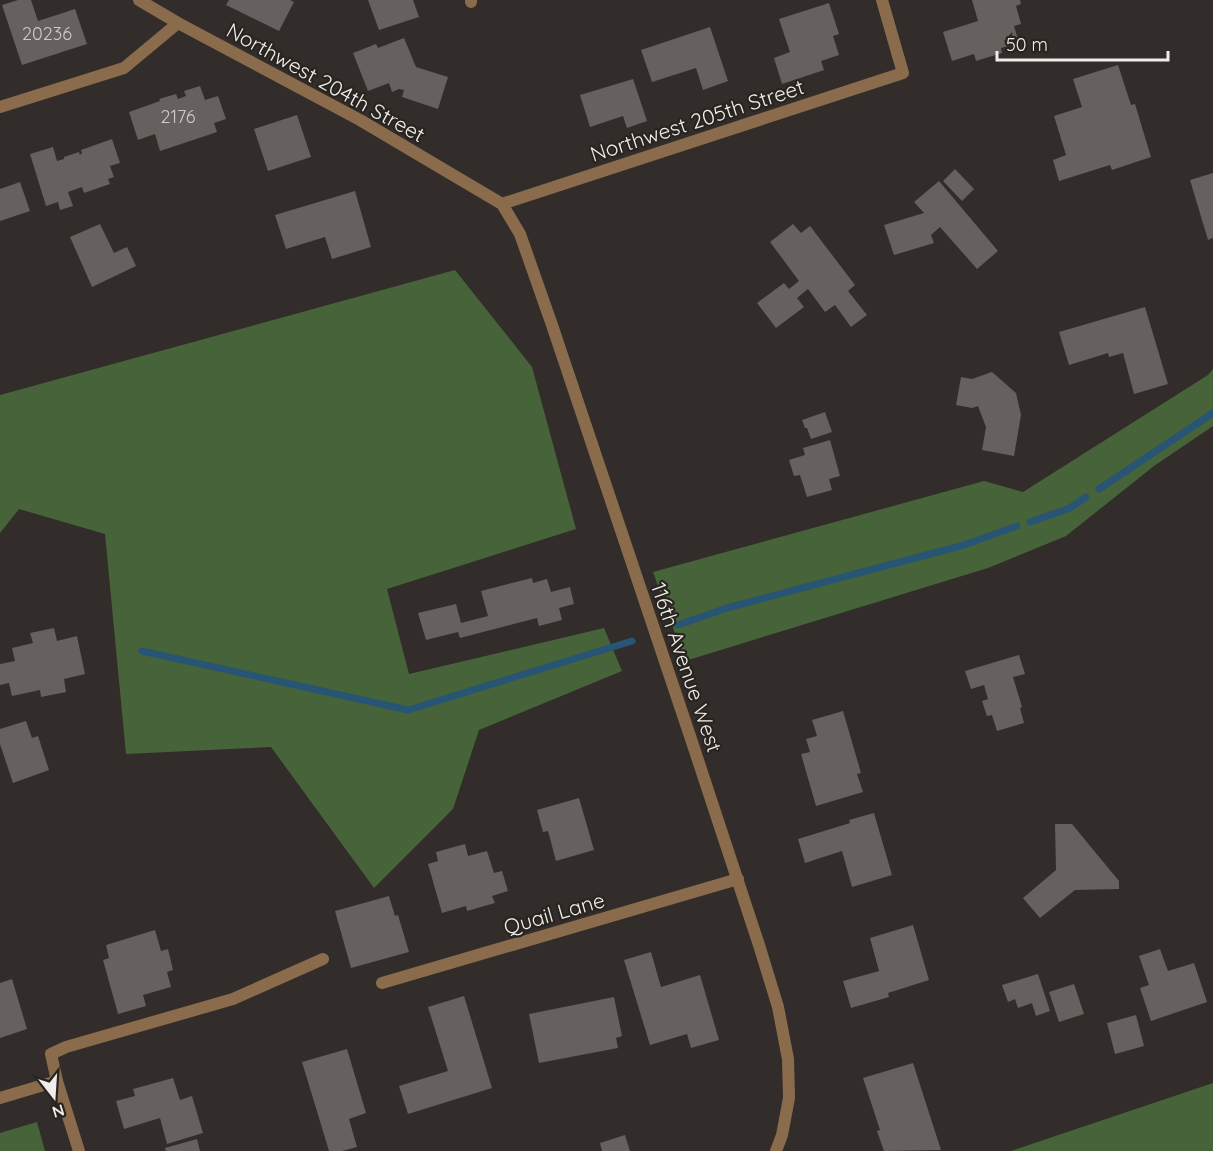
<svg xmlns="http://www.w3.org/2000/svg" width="1213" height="1151" viewBox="0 0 1213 1151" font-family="Quicksand,sans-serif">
<rect width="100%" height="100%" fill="#322d2a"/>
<path fill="#476339" d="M 455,270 L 532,367 L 576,529 L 387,589 L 409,674 L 604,628 L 622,671 L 479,730 L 453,809 L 374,888 L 271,747 L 126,754 L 105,534 L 19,509 L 0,533 L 0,395 Z
M 1213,369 L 1213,426 L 1154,466 L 1066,536 L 988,568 L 685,661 L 653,572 L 984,481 L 1023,492 L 1208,375 Z
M 1213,1083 L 1213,1151 L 1011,1151 Z
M 37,1122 L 45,1151 L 0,1151 L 0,1133 Z"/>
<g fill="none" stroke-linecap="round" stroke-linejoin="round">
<path stroke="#275573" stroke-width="7" d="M 1099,489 L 1213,413
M 1030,522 L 1070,508 L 1086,497
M 678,625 L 727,608 L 964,545 L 1017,526
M 142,651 L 408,710 L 632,641"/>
</g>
<path fill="#66605e" d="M 18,0 L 31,0 L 38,21 L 75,9 L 87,44 L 22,65 L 2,5 Z
M 229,0 L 290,0 L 294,2 L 279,31 L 226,5 Z
M 368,0 L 413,0 L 419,17 L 379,30 Z
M 972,0 L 1020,0 L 1021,4 L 1016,6 L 1021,24 L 1014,26 L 1019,43 L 1001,48 L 1002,53 L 976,61 L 974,54 L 952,61 L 943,32 L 978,21 Z
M 829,3 L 839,34 L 833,36 L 839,55 L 821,61 L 824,70 L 782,84 L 774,58 L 790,52 L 779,19 Z
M 710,27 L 728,81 L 703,90 L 696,68 L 652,82 L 641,50 Z
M 404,38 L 416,67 L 448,77 L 438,109 L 402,97 L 404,90 L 399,89 L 392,92 L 389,83 L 368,91 L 353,53 L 376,44 L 378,48 Z
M 1118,65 L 1131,105 L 1135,104 L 1151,157 L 1112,170 L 1110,165 L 1059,181 L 1053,160 L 1066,155 L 1054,116 L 1082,107 L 1073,79 Z
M 633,79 L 647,121 L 627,128 L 623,116 L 590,127 L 580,95 Z
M 200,86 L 205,100 L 218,96 L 226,119 L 214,123 L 217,132 L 160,151 L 155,134 L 138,140 L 129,112 L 160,101 L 159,99 L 176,94 L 178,99 L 186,96 L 184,91 Z
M 297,115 L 311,157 L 268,171 L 254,129 Z
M 112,139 L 120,163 L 110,166 L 114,177 L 108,179 L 110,184 L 84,193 L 82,187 L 68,192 L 73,206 L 60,210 L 58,202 L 46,206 L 30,154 L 53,147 L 57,161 L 64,159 L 64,157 L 79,152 L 80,155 L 82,153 L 81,150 Z
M 955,169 L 974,189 L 962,201 L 943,181 Z
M 1213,173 L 1213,238 L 1208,240 L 1190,180 Z
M 939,181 L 998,251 L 977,269 L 940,227 L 931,235 L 934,243 L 894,255 L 884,225 L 924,213 L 914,202 Z
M 20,182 L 30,211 L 0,221 L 0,189 Z
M 355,191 L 371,247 L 332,259 L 325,237 L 286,249 L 275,215 Z
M 100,224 L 114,253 L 127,247 L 136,266 L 92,287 L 70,237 Z
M 793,224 L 801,233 L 810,226 L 855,285 L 848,291 L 867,315 L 851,327 L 835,305 L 825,312 L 808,289 L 797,298 L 804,307 L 776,328 L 757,303 L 784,283 L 789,289 L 799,281 L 770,242 Z
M 1145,307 L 1168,384 L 1134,394 L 1123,353 L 1109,357 L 1108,353 L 1069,365 L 1059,332 Z
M 992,372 L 1016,393 L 1021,415 L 1014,456 L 982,450 L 986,427 L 978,406 L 972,408 L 956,405 L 961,377 L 972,379 Z
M 825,412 L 832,432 L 811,439 L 807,428 L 805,428 L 802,420 Z
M 830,440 L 840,476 L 829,479 L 832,490 L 807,497 L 800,475 L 794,476 L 789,460 L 805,455 L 803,448 Z
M 532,578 L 533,583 L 547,579 L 551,592 L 570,587 L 574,604 L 559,608 L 562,620 L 539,626 L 537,618 L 460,638 L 458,632 L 426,640 L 418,613 L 456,604 L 461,623 L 488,616 L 481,591 Z
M 54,628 L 57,641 L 77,636 L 85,674 L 64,679 L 66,692 L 41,697 L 40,690 L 12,696 L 9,683 L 0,685 L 0,664 L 15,661 L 12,648 L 33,643 L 30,633 Z
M 1019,655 L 1025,674 L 1013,677 L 1022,707 L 1020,708 L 1024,723 L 997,731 L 992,715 L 987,716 L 982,701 L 988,699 L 984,685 L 971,689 L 965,671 Z
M 843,711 L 861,773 L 857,774 L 863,792 L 816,806 L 801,754 L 810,752 L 806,739 L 817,736 L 812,720 Z
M 26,721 L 32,738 L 38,736 L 49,770 L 13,783 L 0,744 L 0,729 Z
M 579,798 L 594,850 L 556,861 L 548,831 L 543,832 L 537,810 Z
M 874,813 L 892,875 L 852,887 L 842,851 L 805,863 L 798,839 L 850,823 L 849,820 Z
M 1055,824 L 1072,824 L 1119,881 L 1119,889 L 1075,890 L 1040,918 L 1023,898 L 1056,870 Z
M 465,844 L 468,856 L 487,851 L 494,873 L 502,871 L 508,891 L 492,896 L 495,903 L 467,911 L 466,906 L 442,913 L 428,864 L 438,861 L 436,852 Z
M 389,896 L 395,916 L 398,915 L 409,952 L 351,968 L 335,911 Z
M 913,925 L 929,980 L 888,993 L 889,997 L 851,1008 L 843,981 L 879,971 L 870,938 Z
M 155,930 L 161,951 L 168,949 L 173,970 L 167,972 L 171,987 L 143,995 L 146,1006 L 118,1014 L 103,960 L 109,958 L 106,945 Z
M 1160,949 L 1168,971 L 1194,963 L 1207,1002 L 1151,1021 L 1140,988 L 1149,985 L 1139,956 Z
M 651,952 L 661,987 L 700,975 L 719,1040 L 691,1048 L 687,1034 L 650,1045 L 624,960 Z
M 1038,974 L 1050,1011 L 1036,1016 L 1032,1003 L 1018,1008 L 1015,999 L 1008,1002 L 1002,985 Z
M 12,979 L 27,1029 L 0,1038 L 0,983 Z
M 1074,984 L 1084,1014 L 1059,1022 L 1049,992 Z
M 464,996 L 492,1088 L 408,1114 L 399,1086 L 448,1071 L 428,1007 Z
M 614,997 L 622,1036 L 616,1038 L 618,1048 L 539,1063 L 529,1014 Z
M 1136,1015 L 1144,1046 L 1115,1054 L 1107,1023 Z
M 347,1049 L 366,1113 L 349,1119 L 357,1147 L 342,1151 L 329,1151 L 302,1062 Z
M 913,1063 L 941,1150 L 884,1151 L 877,1131 L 880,1130 L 863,1078 Z
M 173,1078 L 180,1100 L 192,1096 L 203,1133 L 167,1144 L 160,1118 L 124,1129 L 116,1101 L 135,1096 L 133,1089 Z
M 625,1135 L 630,1151 L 602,1151 L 600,1143 Z
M 197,1139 L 200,1151 L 166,1151 L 165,1148 Z"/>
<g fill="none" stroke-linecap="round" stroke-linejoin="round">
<path stroke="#8a6c4d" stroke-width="12" d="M 57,1081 L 51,1054 L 66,1047 L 233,999 L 323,959"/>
<path stroke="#8a6c4d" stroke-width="12" d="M 139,0 L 178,23 L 360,120 L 502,204 L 520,234 L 552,325 L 691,739 L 759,945 L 778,1007 L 788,1059 L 789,1098 L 782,1135 L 776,1151
M 471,0 L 471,2
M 0,107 L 124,68 L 178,23
M 502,204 L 903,73 L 882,0
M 382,983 L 738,879
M 0,1098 L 57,1081 L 79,1151"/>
</g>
<g text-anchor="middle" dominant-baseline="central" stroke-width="4.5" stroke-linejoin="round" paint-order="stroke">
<g font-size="18" fill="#cecac7">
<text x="47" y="33">20236</text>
<text x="178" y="116">2176</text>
</g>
<g font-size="21" fill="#f0edea" stroke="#282420">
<text transform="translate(326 82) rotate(29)">Northwest 204th Street</text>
<text transform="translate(697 120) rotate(-18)">Northwest 205th Street</text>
<text transform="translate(687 667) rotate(71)">116th Avenue West</text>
<text transform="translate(554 913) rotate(-16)">Quail Lane</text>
</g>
</g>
<g transform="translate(54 1097) rotate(163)" stroke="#282420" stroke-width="4.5" paint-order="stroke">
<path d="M0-4.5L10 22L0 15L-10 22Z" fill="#f0edea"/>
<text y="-9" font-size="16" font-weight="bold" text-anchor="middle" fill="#f0edea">N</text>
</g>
<path d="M997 51v9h171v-9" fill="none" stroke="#f0edea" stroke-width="3"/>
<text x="1006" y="51" font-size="18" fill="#f0edea" stroke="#282420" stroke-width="4.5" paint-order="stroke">50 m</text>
</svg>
